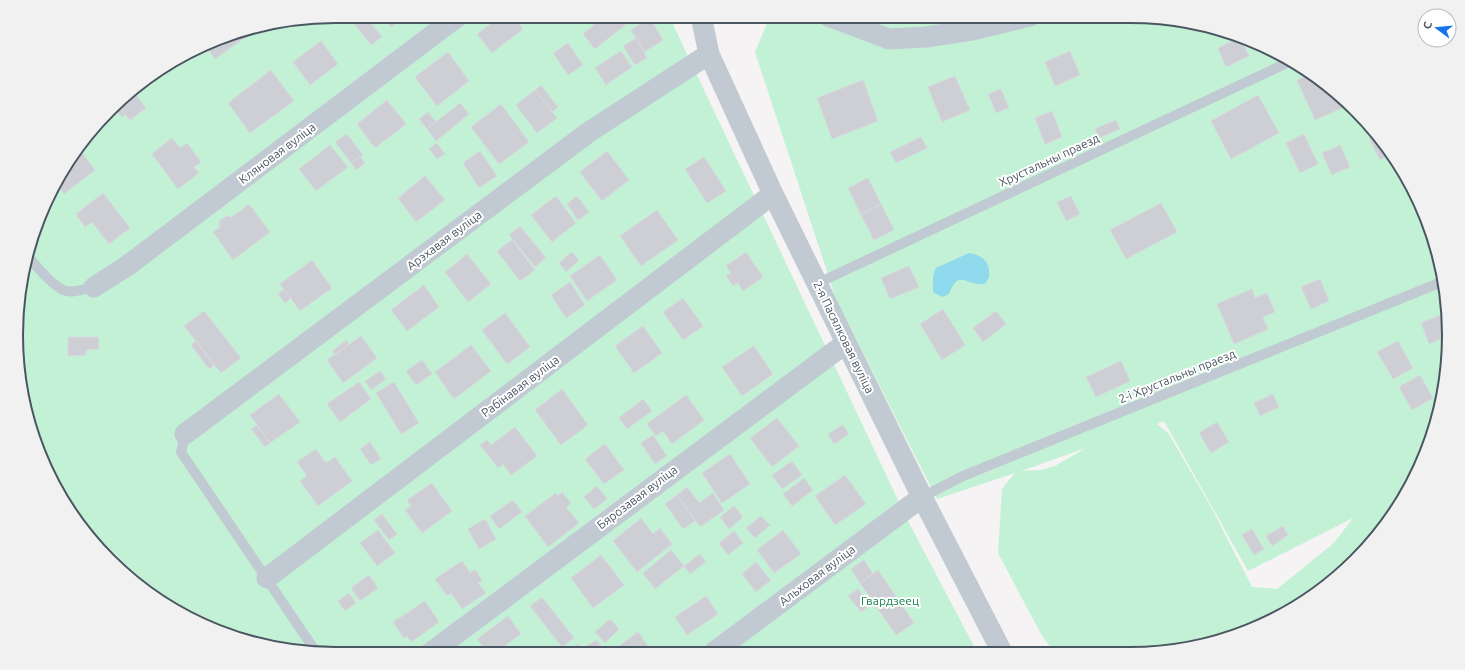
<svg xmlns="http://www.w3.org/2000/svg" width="1465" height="670" viewBox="0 0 1465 670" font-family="Ubuntu,sans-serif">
<rect width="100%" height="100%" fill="#f5f3f3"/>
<path fill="#c3f1d5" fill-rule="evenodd" d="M 335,16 L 669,16 L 908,521 L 977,652 L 335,654 L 273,648 L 213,630 L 125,575 L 59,494 L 22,397 L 16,335 L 22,273 L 59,175 L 125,95 L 176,59 L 232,33 Z
M 770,16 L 1130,16 L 1192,22 L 1252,40 L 1307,70 L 1355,109 L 1395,158 L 1425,213 L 1443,273 L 1449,335 L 1443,397 L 1425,457 L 1383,529 L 1324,588 L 1252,630 L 1172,651 L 1054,652 L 1041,634 L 998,553 L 1002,489 L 1015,473 L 937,499 L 836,299 L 755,52 ZM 1164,421 L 1248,571 L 1353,518 L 1334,543 L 1277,589 L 1252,587 L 1211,507 L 1169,434 L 1157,424 ZM 1086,448 L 1055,466 L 1041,470 L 1021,471 Z"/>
<path fill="#90daee" d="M 969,253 C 983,255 991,263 989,277 L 985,284 C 965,286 959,268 949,294 L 942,297 L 933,292 L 933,276 L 936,268 Z"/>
<path fill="#cdcfd5" stroke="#d7d9de" d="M 348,16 L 365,16 L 382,37 L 371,45 Z
M 383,16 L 406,16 L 391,27 Z
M 501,16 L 513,16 L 523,29 L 492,53 L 477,34 Z
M 529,16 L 546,16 L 535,24 Z
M 605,16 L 632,16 L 634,18 L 595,49 L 583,34 Z
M 650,18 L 663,40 L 644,52 L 631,30 Z
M 244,31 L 247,36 L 215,59 L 205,45 L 232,33 Z
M 1240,37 L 1249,56 L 1226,67 L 1218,48 Z
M 636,38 L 647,58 L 635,65 L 623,46 Z
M 321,41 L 338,64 L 310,85 L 293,62 Z
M 568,43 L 583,65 L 568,75 L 553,53 Z
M 621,51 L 632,67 L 606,85 L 595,68 Z
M 1070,51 L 1080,75 L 1055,86 L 1045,62 Z
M 448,52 L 469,81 L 437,106 L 415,77 Z
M 271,70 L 294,101 L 250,133 L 228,103 Z
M 1311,73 L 1344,100 L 1347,106 L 1315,120 L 1297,80 Z
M 955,76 L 970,110 L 942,122 L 928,87 Z
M 863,80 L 878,121 L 832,139 L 817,98 Z
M 541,85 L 558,107 L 552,112 L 535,90 Z
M 1001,89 L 1009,108 L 996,113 L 988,94 Z
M 132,90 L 146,108 L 130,120 L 117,104 Z
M 535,90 L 557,118 L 537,133 L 516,105 Z
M 1258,95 L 1279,133 L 1231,159 L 1211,121 Z
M 387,100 L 406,124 L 375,148 L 357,124 Z
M 460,103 L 469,114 L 436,141 L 427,129 Z
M 501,104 L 529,142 L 499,164 L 471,127 Z
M 120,107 L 126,114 L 122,117 L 116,110 Z
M 1052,111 L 1062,137 L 1045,144 L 1035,118 Z
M 428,112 L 436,122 L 427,129 L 419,119 Z
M 1116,120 L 1120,129 L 1099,138 L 1095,129 Z
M 347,134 L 363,155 L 351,163 L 335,142 Z
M 1304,134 L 1318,164 L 1300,173 L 1286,143 Z
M 1376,134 L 1392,154 L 1380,160 L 1369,138 Z
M 921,137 L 927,148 L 896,163 L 890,152 Z
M 172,138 L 180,148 L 187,143 L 201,162 L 194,167 L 199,173 L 178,189 L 152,154 Z
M 437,143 L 445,154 L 437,159 L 429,149 Z
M 330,145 L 348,167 L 316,191 L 299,169 Z
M 1340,145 L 1350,167 L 1332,175 L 1322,153 Z
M 80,150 L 95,170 L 64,194 L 56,183 L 59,175 Z
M 480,151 L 497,176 L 479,188 L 463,163 Z
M 607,151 L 629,180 L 602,201 L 580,172 Z
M 360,156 L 365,163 L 356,170 L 351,163 Z
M 704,157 L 726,191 L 707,203 L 685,169 Z
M 425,176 L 445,200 L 416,222 L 398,198 Z
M 868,178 L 881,204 L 861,215 L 848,188 Z
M 103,193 L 130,228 L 109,244 L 92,222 L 85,227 L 76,214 Z
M 556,196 L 576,223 L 552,242 L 531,215 Z
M 577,196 L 589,212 L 578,220 L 567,204 Z
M 1071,196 L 1080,214 L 1066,221 L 1057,202 Z
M 1161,203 L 1177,232 L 1126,259 L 1110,230 Z
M 249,204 L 270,232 L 233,260 L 213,232 L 220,227 L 219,221 L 227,216 L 232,217 Z
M 881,204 L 894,230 L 874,240 L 861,215 Z
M 657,210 L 678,240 L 641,266 L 620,236 Z
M 520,226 L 546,258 L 535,267 L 509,235 Z
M 512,240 L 535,270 L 520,281 L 497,251 Z
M 572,252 L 579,260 L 566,272 L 559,263 Z
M 746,252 L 763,277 L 743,291 L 738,283 L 733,286 L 726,276 L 731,273 L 726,266 Z
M 467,254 L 491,284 L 468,302 L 445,272 Z
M 600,255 L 617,280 L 587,301 L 570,276 Z
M 312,260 L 332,288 L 300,311 L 280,284 Z
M 909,266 L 919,287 L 890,299 L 881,278 Z
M 1320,279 L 1329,301 L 1311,309 L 1301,287 Z
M 570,282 L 585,305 L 566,318 L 551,295 Z
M 424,285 L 439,307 L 407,331 L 391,310 Z
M 284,289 L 291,298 L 285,303 L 278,294 Z
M 1252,289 L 1255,298 L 1267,293 L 1275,312 L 1263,317 L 1268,329 L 1234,344 L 1217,304 Z
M 683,298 L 703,326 L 683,340 L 663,312 Z
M 943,309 L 965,345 L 942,360 L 920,324 Z
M 204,311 L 241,358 L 221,373 L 184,326 Z
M 996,311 L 1006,324 L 983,342 L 973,328 Z
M 505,313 L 530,347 L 507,364 L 482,330 Z
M 1445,313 L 1448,320 L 1449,335 L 1429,344 L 1421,323 Z
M 643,326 L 662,353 L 634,373 L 615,346 Z
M 361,336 L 377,358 L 343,383 L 327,360 Z
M 68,337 L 98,337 L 99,349 L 86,350 L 86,355 L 68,356 Z
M 347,340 L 349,344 L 335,355 L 332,351 Z
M 196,341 L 214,365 L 209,369 L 191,345 Z
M 1398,341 L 1413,368 L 1393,379 L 1377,352 Z
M 471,345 L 491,371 L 454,399 L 435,372 Z
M 754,346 L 773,374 L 742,396 L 722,367 Z
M 422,360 L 432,374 L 416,385 L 406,371 Z
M 1121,361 L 1130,381 L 1096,397 L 1086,377 Z
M 380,371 L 386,379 L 371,390 L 365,381 Z
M 1420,375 L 1433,398 L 1412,410 L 1399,387 Z
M 359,382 L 371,399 L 340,422 L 327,404 Z
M 394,382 L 419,423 L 401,434 L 376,393 Z
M 562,389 L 588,425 L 561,445 L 535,410 Z
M 279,394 L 300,422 L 270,443 L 250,415 Z
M 1273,394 L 1279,407 L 1260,416 L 1254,403 Z
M 686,395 L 704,420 L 672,444 L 663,431 L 656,436 L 647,424 Z
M 643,399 L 652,411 L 627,429 L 619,418 Z
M 777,418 L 799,446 L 772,467 L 750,438 Z
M 1217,422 L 1229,442 L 1211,453 L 1199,433 Z
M 257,425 L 270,443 L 265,447 L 251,429 Z
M 843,425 L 849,434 L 834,444 L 828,434 Z
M 515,427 L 537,456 L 511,475 L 503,464 L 498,468 L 480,445 L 487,440 L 491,445 Z
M 653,435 L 667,456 L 655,464 L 641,443 Z
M 370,442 L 381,459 L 371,465 L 360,449 Z
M 605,444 L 624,470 L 604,484 L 585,459 Z
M 316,449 L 326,463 L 335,457 L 352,481 L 318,506 L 300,481 L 307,476 L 297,462 Z
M 730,454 L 750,484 L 722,503 L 702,473 Z
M 792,461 L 802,475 L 782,489 L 772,475 Z
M 845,475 L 866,504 L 835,525 L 815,496 Z
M 804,478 L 813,490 L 792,506 L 783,494 Z
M 432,483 L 452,511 L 422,533 L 405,510 L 411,506 L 407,500 Z
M 597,486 L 607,499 L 594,509 L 584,497 Z
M 687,487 L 699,503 L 713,493 L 724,510 L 700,527 L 677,495 Z
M 562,492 L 571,503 L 566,507 L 579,523 L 548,547 L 525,516 L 556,493 L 558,496 Z
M 677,495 L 695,521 L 683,529 L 665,504 Z
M 513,500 L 522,512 L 499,529 L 490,516 Z
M 734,506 L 743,517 L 729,529 L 720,517 Z
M 382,514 L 397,534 L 389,540 L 374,520 Z
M 761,516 L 770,525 L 755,538 L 746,528 Z
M 641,518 L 653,534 L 660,528 L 672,544 L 637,572 L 613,541 Z
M 485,519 L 496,539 L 479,549 L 468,529 Z
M 1283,526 L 1288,535 L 1272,546 L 1266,536 Z
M 1252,529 L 1264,549 L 1254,555 L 1242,535 Z
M 378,530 L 395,553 L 377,566 L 360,543 Z
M 783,530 L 801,554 L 774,573 L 757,550 Z
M 734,531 L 743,543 L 728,555 L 719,543 Z
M 671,550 L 684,566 L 655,589 L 643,573 Z
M 700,554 L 706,562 L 690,574 L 684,566 Z
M 601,555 L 624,585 L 593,608 L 571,578 Z
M 864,560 L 873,574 L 860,583 L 851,569 Z
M 462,561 L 470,573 L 475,569 L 482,580 L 478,583 L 486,593 L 462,609 L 451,593 L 447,596 L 435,579 Z
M 756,562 L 771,580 L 756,592 L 742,574 Z
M 878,570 L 914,623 L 896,635 L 860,583 Z
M 369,575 L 378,588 L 360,601 L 351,588 Z
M 858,589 L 870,605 L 861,612 L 848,596 Z
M 349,593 L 356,603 L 345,611 L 338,601 Z
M 706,596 L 718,614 L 687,635 L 675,617 Z
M 542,597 L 574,638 L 562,647 L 530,606 Z
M 425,601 L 439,622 L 411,642 L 407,636 L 404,638 L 393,622 Z
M 508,616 L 521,634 L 495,653 L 488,653 L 477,639 Z
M 610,619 L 619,629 L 605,643 L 595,632 Z
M 638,632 L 653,653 L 612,653 L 611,652 Z
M 597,640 L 605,653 L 591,653 L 586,646 Z
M 578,644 L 585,653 L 566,653 Z"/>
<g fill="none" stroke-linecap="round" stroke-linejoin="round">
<path stroke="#c1cad2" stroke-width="10" d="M 28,256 C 36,266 51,284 63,290 C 72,294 84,289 94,287
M 818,283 L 1291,61
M 185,434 L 181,452 L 316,652
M 922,497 L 963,476 L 1444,281"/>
<path stroke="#c1cad2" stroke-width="21" d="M 701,16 L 709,54 L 773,194 L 922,497 L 1002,652
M 828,16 L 889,39 L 926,37 L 972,30 L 1030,16
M 94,287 L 127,266 L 458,16
M 185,434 L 589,132 L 709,54
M 267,578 L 773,194
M 713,653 L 922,497
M 429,654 L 846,343"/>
</g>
<g text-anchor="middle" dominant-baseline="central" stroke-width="4" stroke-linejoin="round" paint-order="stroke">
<g font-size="12" fill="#4a5661" stroke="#fff">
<text transform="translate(277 153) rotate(-37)">Кляновая вуліца</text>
<text transform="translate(1049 160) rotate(-25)">Хрустальны праезд</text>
<text transform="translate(444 240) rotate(-37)">Арэхавая вуліца</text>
<text transform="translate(844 337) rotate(64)">2-я Пасялковая вуліца</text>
<text transform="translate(1177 376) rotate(-22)">2-і Хрустальны праезд</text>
<text transform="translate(520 386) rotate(-37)">Рабінавая вуліца</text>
<text transform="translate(637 497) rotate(-37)">Бярозавая вуліца</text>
<text transform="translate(817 575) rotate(-37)">Альховая вуліца</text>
</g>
<g font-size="12" fill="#17864f" stroke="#fff">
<text x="890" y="600">Гвардзеец</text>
</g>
</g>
<path d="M0 0H1465V670H0ZM335 23H1130A312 312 0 0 1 1442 335V335A312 312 0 0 1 1130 647H335A312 312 0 0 1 23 335V335A312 312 0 0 1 335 23Z" fill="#f1f1f2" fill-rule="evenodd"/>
<path fill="none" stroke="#4a5661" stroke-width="2" d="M335 23H1130A312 312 0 0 1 1442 335V335A312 312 0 0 1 1130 647H335A312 312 0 0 1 23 335V335A312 312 0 0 1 335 23Z"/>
<g transform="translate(1437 28) rotate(286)"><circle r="19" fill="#ffffff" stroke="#b7bbc0"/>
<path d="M0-3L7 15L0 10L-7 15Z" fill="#1a73e8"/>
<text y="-6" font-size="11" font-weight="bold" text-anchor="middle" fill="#4a5661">С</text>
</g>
</svg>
